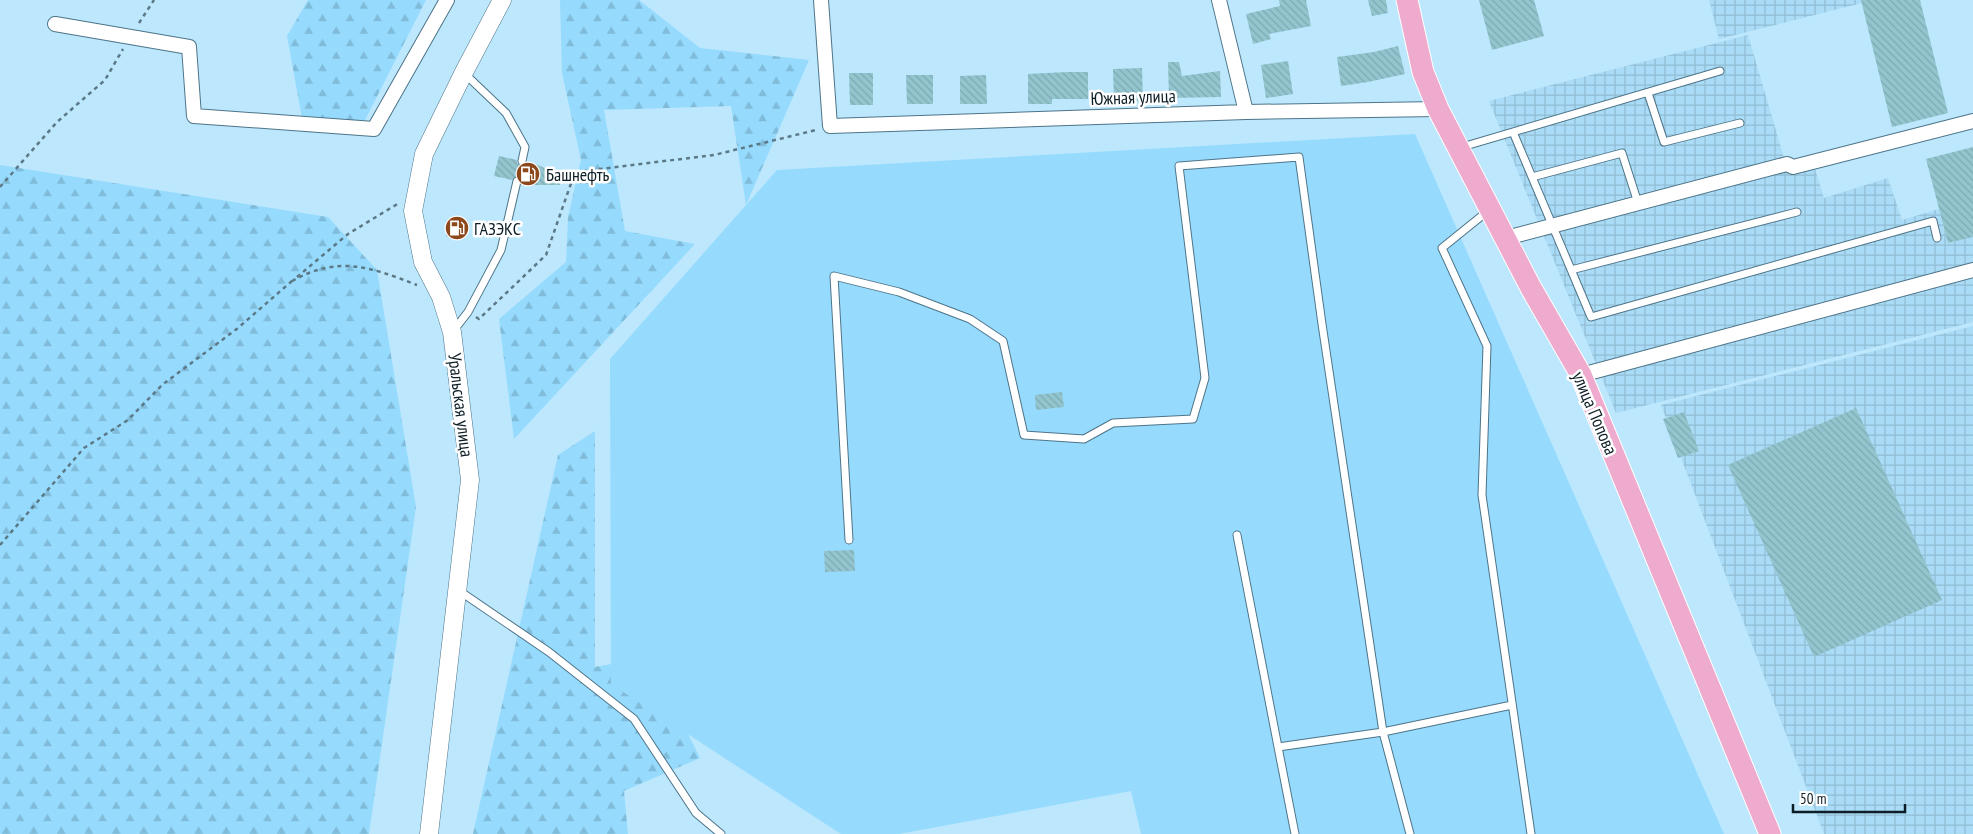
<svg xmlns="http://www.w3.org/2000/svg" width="1973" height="834" viewBox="0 0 1973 834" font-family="'PT Sans Narrow',sans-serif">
<defs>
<pattern id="industrial-grid" width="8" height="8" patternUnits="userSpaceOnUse" patternTransform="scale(1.25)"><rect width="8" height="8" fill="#aadcf7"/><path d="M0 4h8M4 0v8" fill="none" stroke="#91bcd4"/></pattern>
<pattern id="forest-firs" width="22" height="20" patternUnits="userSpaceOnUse" patternTransform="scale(1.25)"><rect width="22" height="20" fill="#96dbfe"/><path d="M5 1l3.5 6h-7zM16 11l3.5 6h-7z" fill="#80bcda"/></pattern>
<pattern id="building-back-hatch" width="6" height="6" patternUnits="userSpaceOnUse" patternTransform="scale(1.25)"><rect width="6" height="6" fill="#93c5ce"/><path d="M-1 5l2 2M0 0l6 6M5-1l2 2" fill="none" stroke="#7ea9b1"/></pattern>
</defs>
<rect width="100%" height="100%" fill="#bce7fd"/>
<path fill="url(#industrial-grid)" d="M 1709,0 L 1874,0 L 1719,39 Z
M 1748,35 L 1789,175 L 1815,169 L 1824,198 L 1888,178 L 1902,220 L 1939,209 L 1948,243 L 1973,237 L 1973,322 L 1616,413 L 1489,101 Z
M 1973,326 L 1973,834 L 1824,834 L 1661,405 Z"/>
<path fill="url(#forest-firs)" d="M 308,0 L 426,0 L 360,130 L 302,118 L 287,36 Z
M 560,0 L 639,0 L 700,48 L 809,60 L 746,205 L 731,106 L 604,110 L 625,231 L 695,244 L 514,439 L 499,319 L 566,262 L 568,217 L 581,160 L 562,73 Z
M 0,165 L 328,217 L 377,270 L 416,507 L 369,834 L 0,834 Z
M 595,431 L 595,667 L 650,657 L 700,758 L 624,791 L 628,834 L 473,834 L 558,455 Z"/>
<path fill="#96dbfe" d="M 1415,134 L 1724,834 L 1141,834 L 1131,791 L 899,834 L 841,834 L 611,684 L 610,359 L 777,170 Z"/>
<path fill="url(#building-back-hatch)" d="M 1279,0 L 1306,0 L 1311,26 L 1269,34 L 1271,39 L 1253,44 L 1246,14 L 1280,6 Z
M 1368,0 L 1386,0 L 1388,13 L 1372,16 Z
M 1479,0 L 1534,0 L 1544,36 L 1492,50 Z
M 1861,0 L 1920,0 L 1948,113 L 1892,127 Z
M 1398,46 L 1405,74 L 1368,82 L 1341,86 L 1337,57 L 1374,52 Z
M 1288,61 L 1293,94 L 1266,98 L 1261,65 Z
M 1168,62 L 1179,62 L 1182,76 L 1220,71 L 1221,97 L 1169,98 Z
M 1142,68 L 1143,101 L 1114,102 L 1113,69 Z
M 1067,72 L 1088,72 L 1088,99 L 1052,99 L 1052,104 L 1028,104 L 1028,74 Z
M 849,73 L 873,73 L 873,105 L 850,105 Z
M 906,75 L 933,75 L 933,104 L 907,104 Z
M 986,75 L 987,104 L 960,104 L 960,76 Z
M 1973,147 L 1973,237 L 1948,243 L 1926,159 Z
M 499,156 L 517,160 L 517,163 L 520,166 L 524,166 L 527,162 L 538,165 L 562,176 L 560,185 L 534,185 L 522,182 L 521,178 L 518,176 L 512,180 L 494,176 Z
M 449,218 L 465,221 L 462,239 L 446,236 Z
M 1062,392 L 1064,407 L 1036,410 L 1035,395 Z
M 1856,408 L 1942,600 L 1814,657 L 1728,465 Z
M 1684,412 L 1699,451 L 1678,458 L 1663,419 Z
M 854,550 L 855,571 L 825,572 L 824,551 Z"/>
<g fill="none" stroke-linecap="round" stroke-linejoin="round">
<g stroke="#4d7488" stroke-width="9">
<path id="service" d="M 465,74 L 506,113 L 525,147 L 522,161
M 1648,93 L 1664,142 L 1740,123
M 1513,132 L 1591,317 L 1933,221 L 1937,238
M 1462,147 L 1720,71
M 1532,177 L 1622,153 L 1638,203
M 1489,210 L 1442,248 L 1487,346 L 1482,495 L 1531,834
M 1571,270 L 1797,212
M 454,330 L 468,312 L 501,250 L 517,181
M 1237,535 L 1278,747 L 1383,732 L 1512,705
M 849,540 L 834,276 L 899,292 L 970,319 L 1003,341 L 1024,435 L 1084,439 L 1113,423 L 1193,419 L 1205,378 L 1179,166 L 1299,157 L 1322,324 L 1383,732 L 1410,834
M 458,590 L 549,652 L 634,719 L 696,813 L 721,834
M 1278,747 L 1295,834"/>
</g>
<g stroke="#4d7488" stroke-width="16">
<path id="minor" d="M 821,0 L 830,126 L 1246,112 L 1438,109
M 1219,0 L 1246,112
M 55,24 L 189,47 L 194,116 L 374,129 L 447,0
M 1506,238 L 1787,164 L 1793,167 L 1973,121
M 1581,375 L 1973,270"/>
</g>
<g stroke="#4d7488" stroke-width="19">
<path id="tertiary" d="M 429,834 L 470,480 L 452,332 L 441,297 L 423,262 L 413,211 L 424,154 L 464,72 L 502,0"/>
</g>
<g stroke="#fff" stroke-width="23">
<path id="primary" d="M 1407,0 L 1423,72 L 1438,109 L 1531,288 L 1581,375 L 1770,834"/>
</g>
<path stroke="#5c7987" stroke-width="2.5" stroke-dasharray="4 4" stroke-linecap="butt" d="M 139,23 L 154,0
M 0,187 L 57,122 L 105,80 L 123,49
M 297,277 L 348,234 L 399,203
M 292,281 C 339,255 370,267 417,285
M 476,317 L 479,319 L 546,255 L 575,172 L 714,155 L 816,130
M 0,545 L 84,448 L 128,420 L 162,385 L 238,328 L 292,281"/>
<use href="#service" stroke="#fff" stroke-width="7"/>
<use href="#minor" stroke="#fff" stroke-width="14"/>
<use href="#tertiary" stroke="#fff" stroke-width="18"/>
<use href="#primary" stroke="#efabcd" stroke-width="21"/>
</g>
<defs>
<g id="fuel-disc" transform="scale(1.25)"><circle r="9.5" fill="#8c481b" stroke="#fff"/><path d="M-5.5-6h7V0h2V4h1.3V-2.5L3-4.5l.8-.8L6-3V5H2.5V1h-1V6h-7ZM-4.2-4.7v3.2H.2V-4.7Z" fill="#fff"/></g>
</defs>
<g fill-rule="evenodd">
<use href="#fuel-disc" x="528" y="174"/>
<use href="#fuel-disc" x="457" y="228"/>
</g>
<g text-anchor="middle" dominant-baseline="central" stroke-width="5" stroke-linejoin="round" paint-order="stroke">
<g font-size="18" fill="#0c1d25" stroke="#fff">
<text transform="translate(1133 97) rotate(-2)">Южная улица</text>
<text transform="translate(461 405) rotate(83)">Уральская улица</text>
<text transform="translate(1595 413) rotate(67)">улица Попова</text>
</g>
<g font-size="18" fill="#0c1d25" stroke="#fff" text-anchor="start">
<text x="546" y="174">Башнефть</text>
<text x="474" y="228">ГАЗЭКС</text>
</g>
</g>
<path d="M1793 804v8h112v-8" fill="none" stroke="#0c1d25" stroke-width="2.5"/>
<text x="1800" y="804" font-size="15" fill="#0c1d25" stroke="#ffffff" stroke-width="4" paint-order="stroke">50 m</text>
</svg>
